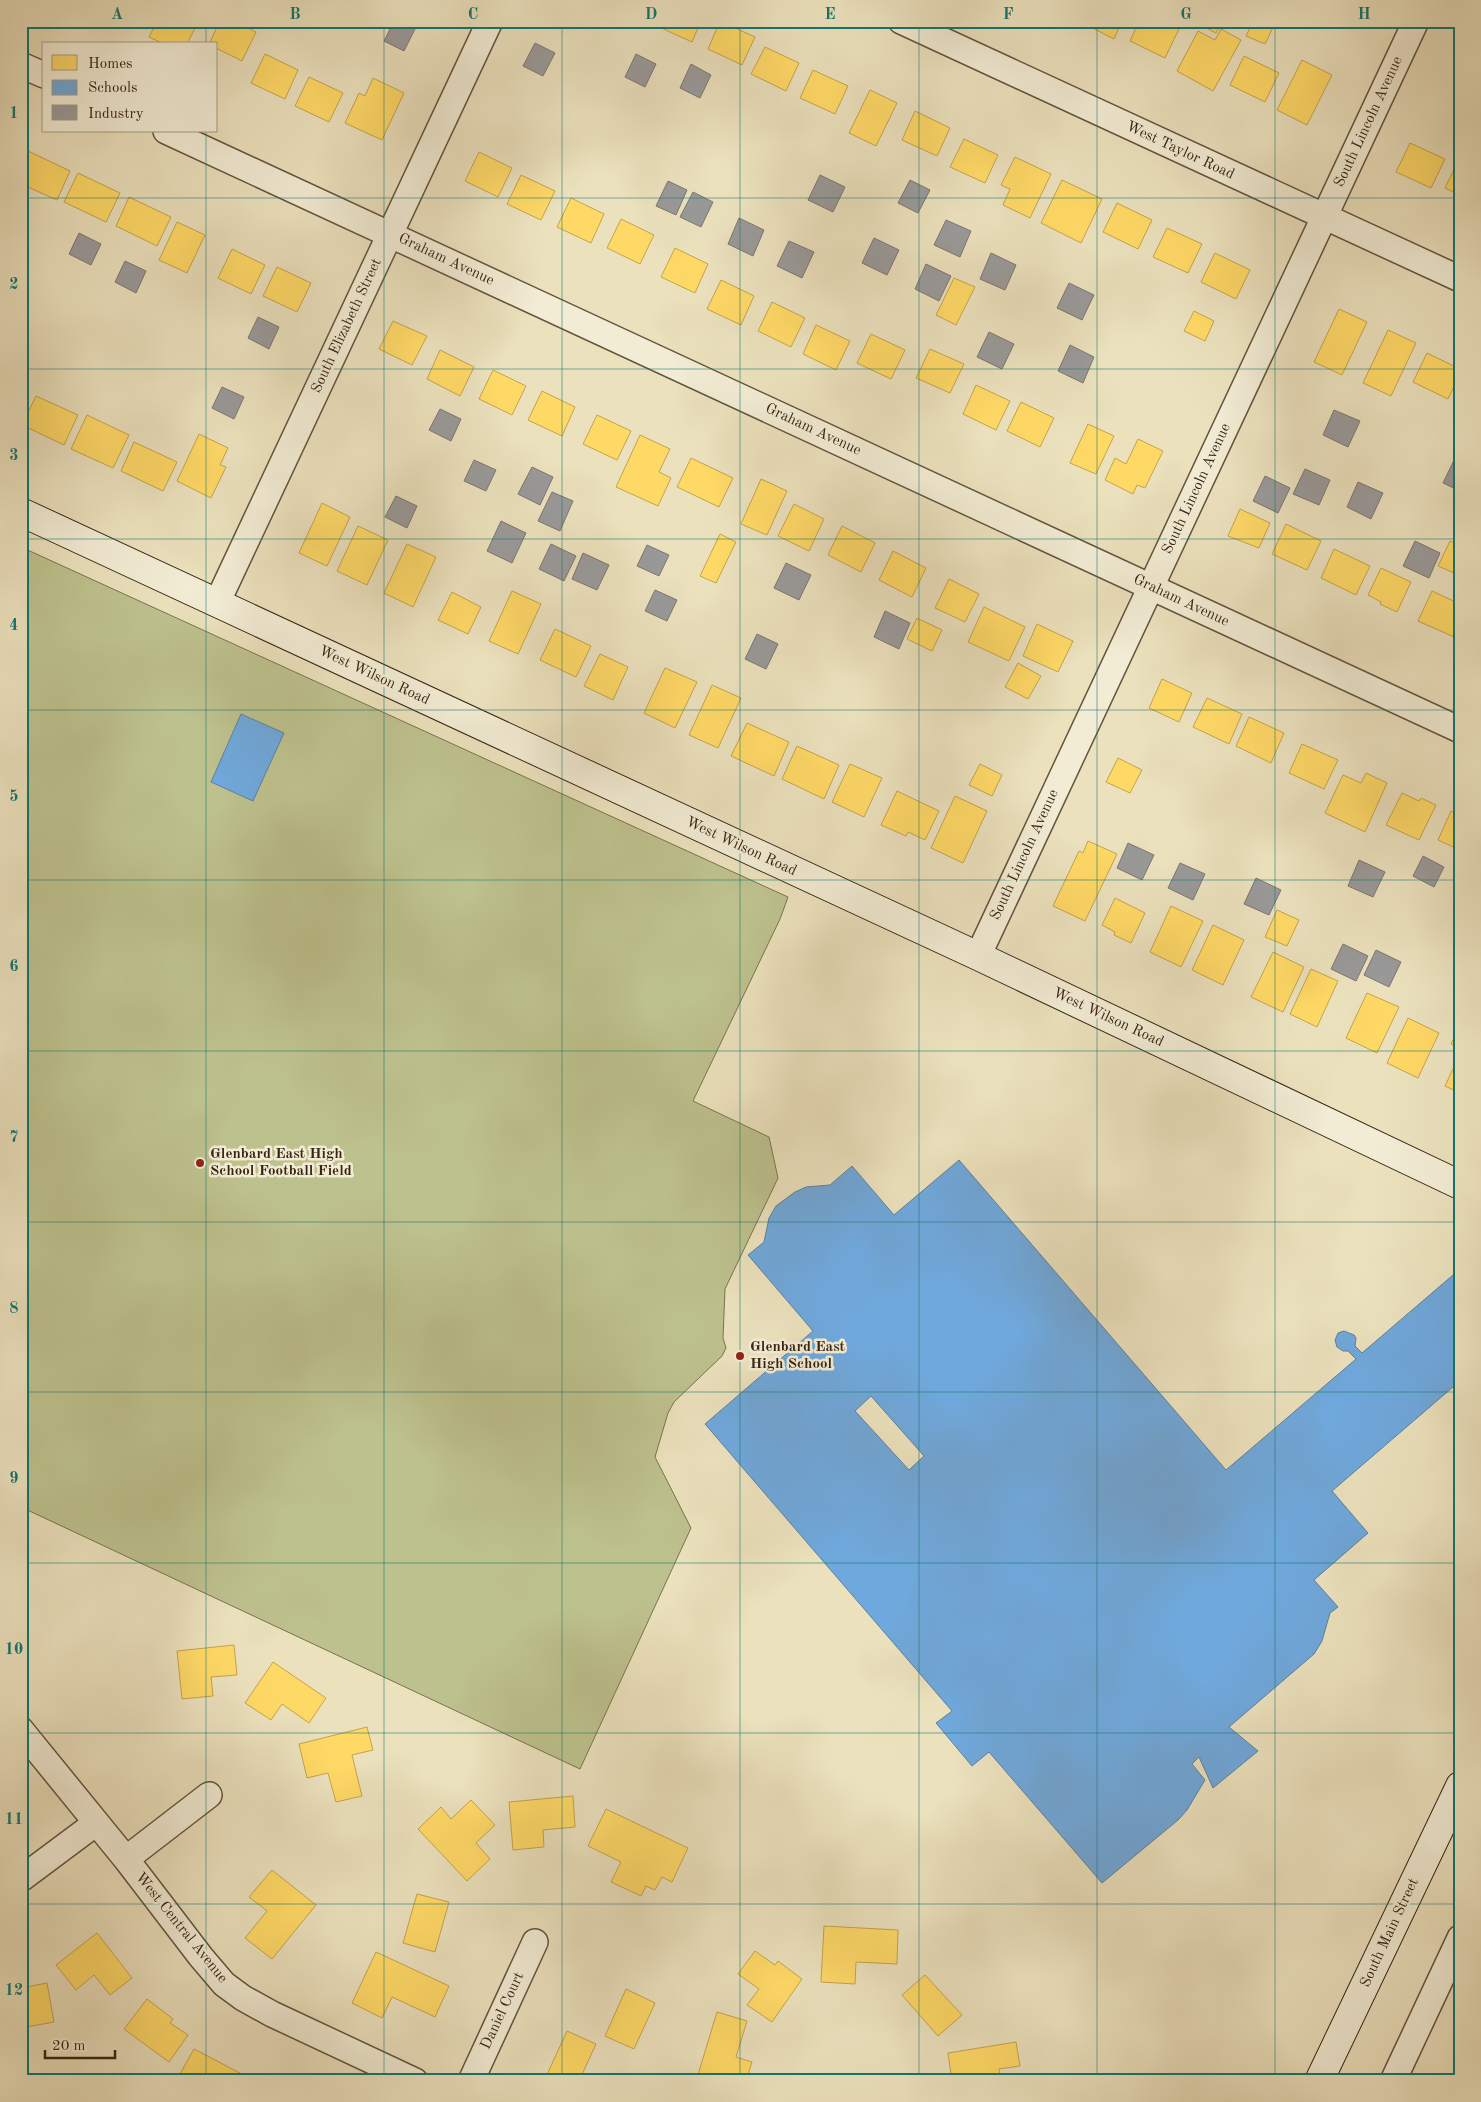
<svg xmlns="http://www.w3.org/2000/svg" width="1481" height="2102" viewBox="0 0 1481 2102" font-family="'Old Standard TT',serif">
<rect width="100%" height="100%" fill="#ebe1bd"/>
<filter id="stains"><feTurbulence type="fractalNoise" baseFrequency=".004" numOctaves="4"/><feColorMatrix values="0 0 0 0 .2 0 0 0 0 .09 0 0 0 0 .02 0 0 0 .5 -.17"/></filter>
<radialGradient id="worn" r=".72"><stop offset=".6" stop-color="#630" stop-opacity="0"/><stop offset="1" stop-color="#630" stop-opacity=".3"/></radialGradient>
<path fill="#bdc18d" stroke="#7a7250" d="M 21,547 L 788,897 L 780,919 L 693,1101 L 769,1137 L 778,1178 L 725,1289 L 723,1338 L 726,1348 L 722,1356 L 674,1402 L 668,1413 L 655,1457 L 691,1528 L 580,1769 L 21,1507 Z"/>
<path fill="#ffd966" stroke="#c3a34d" d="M 112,21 L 133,21 L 129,29 Z
M 157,21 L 191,21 L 197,24 L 187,44 L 164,44 L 149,37 Z
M 220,21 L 234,21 L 256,32 L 242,61 L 216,48 L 216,44 L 209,44 Z
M 659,21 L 701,21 L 692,42 L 657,26 Z
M 720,21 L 755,37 L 742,65 L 708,49 Z
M 1079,21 L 1122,21 L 1114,39 Z
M 1139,21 L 1162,21 L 1179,29 L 1165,58 L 1130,41 Z
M 1193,21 L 1222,21 L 1216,33 Z
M 1253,21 L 1276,21 L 1265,44 L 1246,36 Z
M 1221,29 L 1241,40 L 1213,91 L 1177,71 L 1198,31 L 1215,40 Z
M 765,47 L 799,63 L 786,91 L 751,74 Z
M 265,54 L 298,70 L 285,99 L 251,83 Z
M 1244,56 L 1279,73 L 1265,102 L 1230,85 Z
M 1302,60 L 1332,75 L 1307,125 L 1277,110 Z
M 813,70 L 848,86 L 835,114 L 800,98 Z
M 309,77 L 343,93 L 329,122 L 295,106 Z
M 373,78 L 404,93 L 382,140 L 345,123 L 359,93 L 365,96 Z
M 870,90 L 897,103 L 876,146 L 849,133 Z
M 915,111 L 950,128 L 937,156 L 902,140 Z
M 964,139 L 998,155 L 985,183 L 950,167 Z
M 1410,143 L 1445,159 L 1431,188 L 1396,172 Z
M 28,151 L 70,171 L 57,200 L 21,184 L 21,166 Z
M 479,152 L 512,168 L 498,197 L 465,181 Z
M 1015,157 L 1051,174 L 1030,218 L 1003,205 L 1010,189 L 1001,185 Z
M 1459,159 L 1460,159 L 1460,195 L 1445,188 Z
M 78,173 L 120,193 L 106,222 L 64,202 Z
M 521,175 L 555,191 L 541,220 L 507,204 Z
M 1062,180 L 1102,199 L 1081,243 L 1041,223 Z
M 129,197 L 171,217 L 157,246 L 116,226 Z
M 571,198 L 604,214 L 591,243 L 557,227 Z
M 1117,203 L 1152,220 L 1138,249 L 1103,232 Z
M 621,219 L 654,235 L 640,264 L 607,248 Z
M 177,222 L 205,235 L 187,273 L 159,260 Z
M 1167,228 L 1202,244 L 1188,273 L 1153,257 Z
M 675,248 L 708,264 L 695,293 L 661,277 Z
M 232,249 L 265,265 L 251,294 L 218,278 Z
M 1215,253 L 1250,270 L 1236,299 L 1201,282 Z
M 277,267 L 311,283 L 297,312 L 263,296 Z
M 954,278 L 975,287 L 956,325 L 936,315 Z
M 721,280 L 754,296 L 741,325 L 707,309 Z
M 772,302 L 805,318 L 791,347 L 758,331 Z
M 1339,309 L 1367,322 L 1342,375 L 1314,362 Z
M 1194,311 L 1214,321 L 1205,341 L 1184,331 Z
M 393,321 L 427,336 L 412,365 L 379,349 Z
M 816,325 L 850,341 L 836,370 L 803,354 Z
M 1388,330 L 1416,343 L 1391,396 L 1363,383 Z
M 871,334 L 905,350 L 891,379 L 857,363 Z
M 930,349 L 964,364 L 950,393 L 916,378 Z
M 440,350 L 474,367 L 460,396 L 427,379 Z
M 1427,353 L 1460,369 L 1460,374 L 1448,399 L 1413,382 Z
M 493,370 L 526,386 L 512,415 L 479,399 Z
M 21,385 L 29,389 L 21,407 Z
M 976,385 L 1010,401 L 996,430 L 963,414 Z
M 542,391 L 575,407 L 562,436 L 528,420 Z
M 36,396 L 78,415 L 64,445 L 22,425 Z
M 1021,402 L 1054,418 L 1040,447 L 1007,431 Z
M 87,415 L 129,435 L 113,468 L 71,449 Z
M 597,415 L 631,431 L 617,460 L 583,444 Z
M 1088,424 L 1114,436 L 1096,474 L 1070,463 Z
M 199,434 L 228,448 L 220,465 L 226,467 L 211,498 L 177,481 Z
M 640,435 L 670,449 L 659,472 L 671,478 L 658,506 L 616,487 Z
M 1138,439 L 1163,451 L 1145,488 L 1137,485 L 1133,494 L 1105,480 L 1115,458 L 1126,464 Z
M 134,442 L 177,462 L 163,491 L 121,471 Z
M 691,458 L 733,478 L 719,507 L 677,487 Z
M 761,479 L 787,491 L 767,535 L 741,524 Z
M 322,503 L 350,517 L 327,566 L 299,553 Z
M 794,504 L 824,519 L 809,551 L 778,536 Z
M 1240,509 L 1270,523 L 1259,548 L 1228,536 Z
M 1286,524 L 1321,541 L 1307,570 L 1272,554 Z
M 358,526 L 388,540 L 367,585 L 337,571 Z
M 842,526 L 875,543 L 861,572 L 828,555 Z
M 720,534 L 736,542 L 716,583 L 700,576 Z
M 1450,541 L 1460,546 L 1460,561 L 1454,573 L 1438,566 Z
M 407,544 L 436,557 L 413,607 L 384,593 Z
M 1334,549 L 1370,566 L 1356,595 L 1321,578 Z
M 893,551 L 926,568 L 912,597 L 879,580 Z
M 1381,568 L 1411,582 L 1397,612 L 1380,604 L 1381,602 L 1368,595 Z
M 949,579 L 979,594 L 965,622 L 935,608 Z
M 512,591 L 541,604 L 518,654 L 489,641 Z
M 1432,591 L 1460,604 L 1460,625 L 1454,637 L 1418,621 Z
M 452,592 L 481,607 L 468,634 L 438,620 Z
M 984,607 L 1025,627 L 1009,661 L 968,642 Z
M 917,618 L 942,630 L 932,651 L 907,639 Z
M 1037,624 L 1073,641 L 1058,672 L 1023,656 Z
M 555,629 L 591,646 L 576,677 L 540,660 Z
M 600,654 L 628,667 L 613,700 L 584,686 Z
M 1018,663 L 1041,676 L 1028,699 L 1005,687 Z
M 665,668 L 697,682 L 675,728 L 644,713 Z
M 1162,679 L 1192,693 L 1179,722 L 1149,708 Z
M 712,685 L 741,698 L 718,748 L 689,735 Z
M 1207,698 L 1242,714 L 1229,744 L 1193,727 Z
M 1249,717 L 1284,733 L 1271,763 L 1236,746 Z
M 747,723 L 789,742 L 774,776 L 731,756 Z
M 1302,744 L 1338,760 L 1324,789 L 1289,773 Z
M 797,746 L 839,765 L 824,799 L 782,779 Z
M 1118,758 L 1142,770 L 1130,793 L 1106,782 Z
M 850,764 L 882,778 L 864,817 L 832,802 Z
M 980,764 L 1002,775 L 992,796 L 969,785 Z
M 1366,773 L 1387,783 L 1365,832 L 1325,813 L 1343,775 L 1361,783 Z
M 897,791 L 939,811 L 925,840 L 908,832 L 906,836 L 881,825 Z
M 1402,793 L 1419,801 L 1421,798 L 1436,805 L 1419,840 L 1386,825 Z
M 955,796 L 987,811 L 963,863 L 931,848 Z
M 1451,811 L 1460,815 L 1460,850 L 1438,840 Z
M 1088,841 L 1117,854 L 1085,921 L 1053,906 L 1079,851 L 1083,853 Z
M 1115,898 L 1145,913 L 1131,943 L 1114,935 L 1115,932 L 1102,925 Z
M 1171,906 L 1203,921 L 1181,967 L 1150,952 Z
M 1277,910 L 1299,920 L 1287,946 L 1265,937 Z
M 1213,925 L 1244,940 L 1223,985 L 1192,970 Z
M 1273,952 L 1304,967 L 1283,1012 L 1251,997 Z
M 1311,969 L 1338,981 L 1317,1027 L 1290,1014 Z
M 1367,993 L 1399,1007 L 1377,1053 L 1346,1038 Z
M 1408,1018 L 1439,1033 L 1418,1078 L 1387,1063 Z
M 1460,1025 L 1460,1048 L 1451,1044 Z
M 1458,1058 L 1460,1058 L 1460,1093 L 1445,1086 Z
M 234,1645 L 237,1675 L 211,1677 L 213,1696 L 182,1699 L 177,1651 Z
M 273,1662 L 326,1698 L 309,1723 L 282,1704 L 271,1720 L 245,1703 Z
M 367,1727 L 373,1750 L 352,1755 L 362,1796 L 336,1802 L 328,1773 L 307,1778 L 299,1744 Z
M 573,1796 L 575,1827 L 543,1830 L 544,1847 L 513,1850 L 509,1802 Z
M 471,1800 L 495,1825 L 476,1843 L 490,1859 L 467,1881 L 418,1829 L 441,1807 L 451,1819 Z
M 606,1809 L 688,1848 L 672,1882 L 662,1877 L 655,1890 L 646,1886 L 641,1896 L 611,1882 L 621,1862 L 588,1846 Z
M 272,1870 L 316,1905 L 272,1959 L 245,1938 L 267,1911 L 249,1897 Z
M 417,1894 L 449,1902 L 435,1952 L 403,1943 Z
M 824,1926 L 898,1930 L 897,1964 L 856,1962 L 855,1984 L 821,1982 Z
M 97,1933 L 132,1978 L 110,1995 L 94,1975 L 76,1990 L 56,1965 Z
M 755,1951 L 775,1965 L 778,1961 L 802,1979 L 772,2022 L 747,2005 L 759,1989 L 738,1974 Z
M 376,1952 L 449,1986 L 435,2017 L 392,1997 L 382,2018 L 352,2003 Z
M 925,1975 L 962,2015 L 938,2036 L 902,1995 Z
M 47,1983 L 54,2022 L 21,2028 L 21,1988 Z
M 626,1989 L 655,2003 L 634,2049 L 605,2036 Z
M 147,1999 L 173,2019 L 170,2023 L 188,2035 L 169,2062 L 124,2029 Z
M 717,2012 L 747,2021 L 736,2057 L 752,2062 L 746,2081 L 705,2081 L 697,2078 Z
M 567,2031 L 596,2044 L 579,2081 L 544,2081 Z
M 1016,2042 L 1020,2066 L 999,2069 L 1001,2081 L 952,2081 L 948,2053 Z
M 194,2049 L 240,2073 L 236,2081 L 176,2081 Z"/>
<path fill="#6fa8dc" stroke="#5e809f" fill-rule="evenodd" d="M 241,714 L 284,733 L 253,801 L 211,782 Z
M 959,1160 L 1226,1470 L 1356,1359 L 1348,1351 L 1343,1351 L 1337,1347 L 1335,1340 L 1338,1333 L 1344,1331 L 1354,1335 L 1356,1338 L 1355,1346 L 1362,1353 L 1460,1269 L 1460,1381 L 1332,1491 L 1368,1533 L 1314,1580 L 1338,1607 L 1330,1613 L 1322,1641 L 1314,1654 L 1229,1727 L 1258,1751 L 1213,1788 L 1199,1757 L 1192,1764 L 1205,1780 L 1187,1810 L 1178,1820 L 1102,1883 L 989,1752 L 972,1766 L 936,1723 L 952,1711 L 705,1424 L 813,1331 L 748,1255 L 764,1242 L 769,1218 L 776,1206 L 795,1192 L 806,1187 L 830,1185 L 852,1166 L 894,1215 ZM 871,1396 L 924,1456 L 909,1470 L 855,1411 Z"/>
<path fill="#999" stroke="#7c7670" d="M 394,21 L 403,21 L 416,27 L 404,51 L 384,41 Z
M 535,43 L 555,53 L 543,76 L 523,66 Z
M 636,54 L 656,64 L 645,87 L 625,77 Z
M 691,64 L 711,75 L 700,98 L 680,88 Z
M 820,175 L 845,187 L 833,212 L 808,200 Z
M 910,180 L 930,190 L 918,213 L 898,203 Z
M 668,181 L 687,190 L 676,215 L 656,206 Z
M 693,192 L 713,202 L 701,227 L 680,217 Z
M 739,218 L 764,230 L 753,256 L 728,244 Z
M 946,220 L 971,231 L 960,257 L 934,245 Z
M 79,233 L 101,244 L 91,265 L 69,254 Z
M 874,238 L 899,250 L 887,275 L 862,263 Z
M 789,241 L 814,252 L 802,278 L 777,266 Z
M 991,253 L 1016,265 L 1005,290 L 980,279 Z
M 125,261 L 146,271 L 136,293 L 115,282 Z
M 926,264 L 951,276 L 939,301 L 915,289 Z
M 1069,283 L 1094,295 L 1082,320 L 1057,308 Z
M 258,317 L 279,327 L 269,349 L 248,338 Z
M 989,332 L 1014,344 L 1002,369 L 977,357 Z
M 1070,345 L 1094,357 L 1083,383 L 1058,371 Z
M 222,387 L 244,397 L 234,419 L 212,408 Z
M 440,409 L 461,419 L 451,441 L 429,430 Z
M 1334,410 L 1360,421 L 1348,447 L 1323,435 Z
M 1455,458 L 1460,460 L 1460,491 L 1443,483 Z
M 474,460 L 496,470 L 486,491 L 464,481 Z
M 532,467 L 553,477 L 540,505 L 518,494 Z
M 1305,469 L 1330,480 L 1319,505 L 1293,494 Z
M 1265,476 L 1290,488 L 1278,513 L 1253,501 Z
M 1358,482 L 1383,493 L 1371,519 L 1347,507 Z
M 552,492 L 573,501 L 560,531 L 538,521 Z
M 396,496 L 417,506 L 407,528 L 385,517 Z
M 501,521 L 526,533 L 512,563 L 487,551 Z
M 1415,541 L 1440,553 L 1429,578 L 1403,566 Z
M 551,544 L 576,556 L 564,581 L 539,569 Z
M 647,545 L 669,555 L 659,576 L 637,566 Z
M 583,553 L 609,565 L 597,590 L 572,579 Z
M 786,563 L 811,575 L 799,600 L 774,588 Z
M 655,590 L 677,600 L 667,621 L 645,611 Z
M 885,611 L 910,623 L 899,649 L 874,637 Z
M 757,634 L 778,644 L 766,669 L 745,659 Z
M 1128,843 L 1154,855 L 1142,880 L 1117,868 Z
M 1423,856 L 1444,867 L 1434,887 L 1413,876 Z
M 1359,860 L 1385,872 L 1373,897 L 1348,886 Z
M 1180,863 L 1205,874 L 1193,900 L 1168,888 Z
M 1256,878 L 1281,890 L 1269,915 L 1244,904 Z
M 1343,944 L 1368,956 L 1356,981 L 1331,969 Z
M 1376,950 L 1401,962 L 1389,987 L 1364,975 Z"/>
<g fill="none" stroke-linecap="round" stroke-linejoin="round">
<g stroke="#64533d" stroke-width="28">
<path id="street" d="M 901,21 L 1460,279
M 21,65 L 44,75
M 166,131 L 1460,730
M 217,603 L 490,21
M 978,956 L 1416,21
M 21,1730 L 126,1859 L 201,1957 L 224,1984 L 243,1998 L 272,2014 L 415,2081
M 126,1859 L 209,1795
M 21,1879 L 96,1823
M 471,2081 L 535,1942
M 1393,2081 L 1460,1938"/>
</g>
<g stroke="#372412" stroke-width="30">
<path id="secondary" d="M 21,512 L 978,956 L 1460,1185
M 1319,2081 L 1460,1786"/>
</g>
<use href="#street" stroke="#f2ecd4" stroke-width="25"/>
<use href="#secondary" stroke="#f2ecd4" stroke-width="28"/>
</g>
<path fill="none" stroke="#0f766e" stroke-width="1" stroke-opacity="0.55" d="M 206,21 L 206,44M 384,21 L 384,2081M 562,21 L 562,2081M 740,21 L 740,2081M 919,21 L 919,2081M 1097,21 L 1097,2081M 1275,21 L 1275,2081M 206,131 L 206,2081M 21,198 L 1460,198M 21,369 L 1460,369M 21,539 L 1460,539M 21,710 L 1460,710M 21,880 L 1460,880M 21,1051 L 1460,1051M 21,1222 L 1460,1222M 21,1392 L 1460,1392M 21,1563 L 1460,1563M 21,1733 L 1460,1733M 21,1904 L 1460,1904"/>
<g fill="#8f2418" stroke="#f2ecd4" stroke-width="2">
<circle cx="200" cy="1163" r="5"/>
<circle cx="740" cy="1356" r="5"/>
</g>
<g text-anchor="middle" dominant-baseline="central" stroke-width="5" stroke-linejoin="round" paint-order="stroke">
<g font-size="15" fill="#372412" stroke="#f2ecd4">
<text transform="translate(1369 122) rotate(-65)">South Lincoln Avenue</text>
<text transform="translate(1180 151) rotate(25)">West Taylor Road</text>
<text transform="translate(446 260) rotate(25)">Graham Avenue</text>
<text transform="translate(347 326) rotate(-65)">South Elizabeth Street</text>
<text transform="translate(813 430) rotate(25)">Graham Avenue</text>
<text transform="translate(1197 489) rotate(-65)">South Lincoln Avenue</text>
<text transform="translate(1181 601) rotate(25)">Graham Avenue</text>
<text transform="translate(374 676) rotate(25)">West Wilson Road</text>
<text transform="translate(741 847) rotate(25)">West Wilson Road</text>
<text transform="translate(1025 855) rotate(-65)">South Lincoln Avenue</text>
<text transform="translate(1108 1018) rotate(25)">West Wilson Road</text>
<text transform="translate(181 1928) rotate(51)">West Central Avenue</text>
<text transform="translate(1390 1933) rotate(-65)">South Main Street</text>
<text transform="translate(503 2011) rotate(-65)">Daniel Court</text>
</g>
<g font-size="15" font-weight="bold" fill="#372412" stroke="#f2ecd4" text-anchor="start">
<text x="210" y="1154">Glenbard East High<tspan x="210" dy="17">School Football Field</tspan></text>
<text x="750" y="1347">Glenbard East<tspan x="750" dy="17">High School</tspan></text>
</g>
</g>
<rect width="1481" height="2102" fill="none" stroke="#ebe1bd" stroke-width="55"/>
<rect x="42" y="42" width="175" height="90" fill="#f2ecd4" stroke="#a79c86"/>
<rect x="52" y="55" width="25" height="15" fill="#ffd966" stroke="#a79c86"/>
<text x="88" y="68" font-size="15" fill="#372412">Homes</text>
<rect x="52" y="80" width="25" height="15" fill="#6fa8dc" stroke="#a79c86"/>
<text x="88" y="92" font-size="15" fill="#372412">Schools</text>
<rect x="52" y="105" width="25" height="15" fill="#999999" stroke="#a79c86"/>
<text x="88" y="118" font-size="15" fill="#372412">Industry</text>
<path d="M45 2050v8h70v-8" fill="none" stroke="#372412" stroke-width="2.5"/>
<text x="52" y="2050" font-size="15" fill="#372412" stroke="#f2ecd4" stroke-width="4" paint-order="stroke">20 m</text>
<rect x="28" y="28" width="1426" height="2046" fill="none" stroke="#0f766e" stroke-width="2"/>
<g font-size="16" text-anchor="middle" font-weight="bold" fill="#0f766e">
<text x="117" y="19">A</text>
<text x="295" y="19">B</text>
<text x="473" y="19">C</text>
<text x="651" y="19">D</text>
<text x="830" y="19">E</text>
<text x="1008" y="19">F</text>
<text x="1186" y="19">G</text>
<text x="1364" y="19">H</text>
<text x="14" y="118">1</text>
<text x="14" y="289">2</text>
<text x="14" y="460">3</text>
<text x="14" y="630">4</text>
<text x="14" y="801">5</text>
<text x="14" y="971">6</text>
<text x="14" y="1142">7</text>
<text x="14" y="1313">8</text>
<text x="14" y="1483">9</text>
<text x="14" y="1654">10</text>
<text x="14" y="1824">11</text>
<text x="14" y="1995">12</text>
</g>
<rect width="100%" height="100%" filter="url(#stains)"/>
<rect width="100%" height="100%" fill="url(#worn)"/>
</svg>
